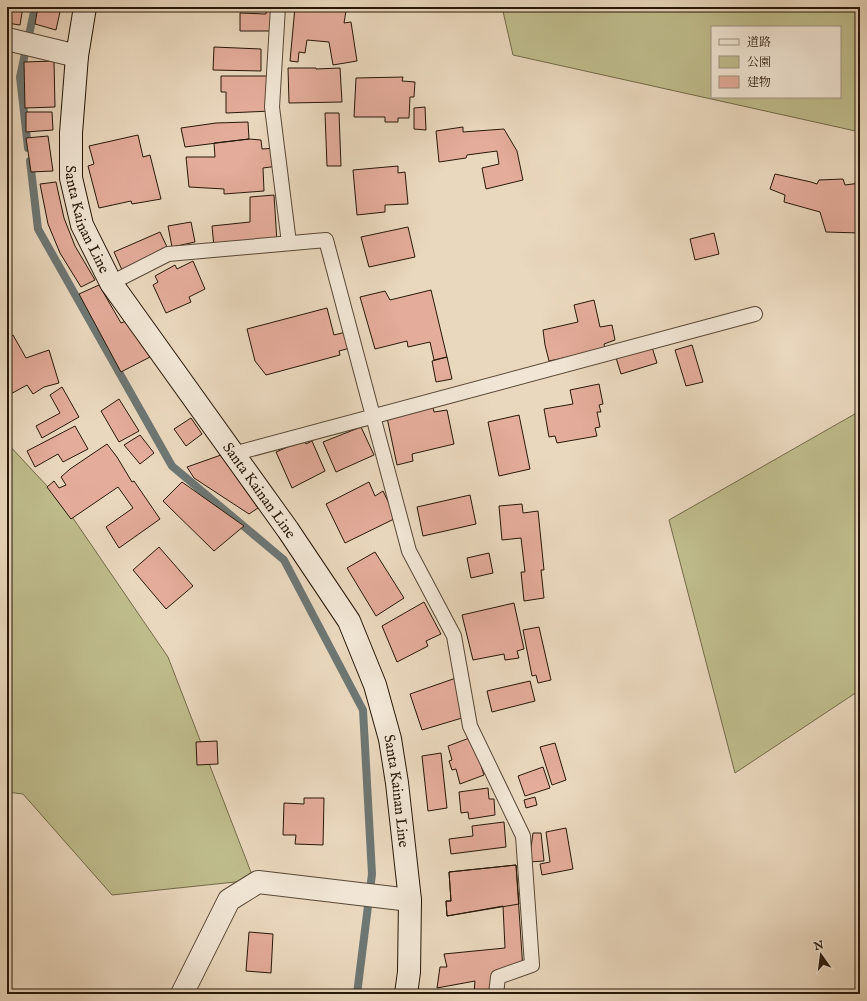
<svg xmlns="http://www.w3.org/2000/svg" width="867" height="1001" viewBox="0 0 867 1001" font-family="'IM FELL English','Noto Serif JP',serif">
<rect width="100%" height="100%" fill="#ead8be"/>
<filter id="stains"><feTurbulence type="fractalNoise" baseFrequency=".005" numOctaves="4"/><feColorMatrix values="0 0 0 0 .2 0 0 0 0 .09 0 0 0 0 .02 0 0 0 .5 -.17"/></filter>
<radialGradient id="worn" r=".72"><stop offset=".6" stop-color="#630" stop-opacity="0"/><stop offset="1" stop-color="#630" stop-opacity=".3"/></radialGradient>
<path fill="#bfbc8c" stroke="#736a4a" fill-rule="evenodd" d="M 502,7 L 860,7 L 860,132 L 513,55 ZM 712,27 L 840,27 L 840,97 L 712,97 Z
M 860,411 L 860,690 L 735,773 L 669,520 Z
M 7,443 L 62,502 L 168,657 L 254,880 L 112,895 L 23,794 L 7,792 Z"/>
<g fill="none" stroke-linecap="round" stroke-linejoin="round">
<path stroke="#6d7774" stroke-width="8" d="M 28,148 L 20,77 L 35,7
M 30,161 L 38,229 L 172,466 L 284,560 L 363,710 L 372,874 L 357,994"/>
</g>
<path fill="#e4ac9b" stroke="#271808" d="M 7,7 L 23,7 L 20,25 L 7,23 Z
M 38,7 L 61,7 L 56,30 L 35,24 Z
M 266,7 L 276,7 L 275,31 L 240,31 L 240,13 L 266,14 Z
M 295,7 L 345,7 L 346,11 L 344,23 L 351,22 L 357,61 L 333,65 L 329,42 L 307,40 L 305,53 L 299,52 L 298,62 L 290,61 Z
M 214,47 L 261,49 L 261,71 L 213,70 Z
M 54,61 L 55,107 L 25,108 L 24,62 Z
M 288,68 L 316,68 L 316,69 L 340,68 L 342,102 L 289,103 Z
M 221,76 L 272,76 L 272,111 L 226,113 L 226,92 L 221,92 Z
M 403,77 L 402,81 L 415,82 L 414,97 L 410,97 L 409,118 L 398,118 L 398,122 L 385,122 L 385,117 L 354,117 L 356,78 Z
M 425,107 L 426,130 L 414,129 L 414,108 Z
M 26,112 L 52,112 L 53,130 L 26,132 Z
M 325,113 L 339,113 L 341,166 L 327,166 Z
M 248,122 L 249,139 L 185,147 L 181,128 L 216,123 Z
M 463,127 L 463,132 L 504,129 L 517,151 L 523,180 L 486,189 L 482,168 L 499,164 L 497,151 L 467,155 L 466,158 L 439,162 L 436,131 Z
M 138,135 L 143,157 L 150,155 L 161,199 L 132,204 L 131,201 L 99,208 L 88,166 L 94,164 L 89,146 Z
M 48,136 L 53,171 L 31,172 L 26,138 Z
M 249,139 L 261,140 L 262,149 L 277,148 L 278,166 L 263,168 L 264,191 L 224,194 L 224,189 L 189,187 L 186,157 L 215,157 L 214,143 Z
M 398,166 L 398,173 L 405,172 L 408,204 L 385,205 L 385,212 L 357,215 L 353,170 Z
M 775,174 L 811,182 L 817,184 L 819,180 L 843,179 L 845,185 L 860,183 L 860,233 L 826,232 L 820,212 L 784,202 L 785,195 L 770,189 Z
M 56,182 L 64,218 L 75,246 L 95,280 L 81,287 L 60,253 L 48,224 L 40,184 Z
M 274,195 L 277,242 L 214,247 L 212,226 L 250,222 L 250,197 Z
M 191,222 L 195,242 L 172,247 L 168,226 Z
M 408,227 L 415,257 L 369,267 L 361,237 Z
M 160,232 L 168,249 L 122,270 L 114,252 Z
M 714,233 L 719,254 L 695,260 L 690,239 Z
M 193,261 L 205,289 L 189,297 L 191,302 L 166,313 L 153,285 L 158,282 L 155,276 L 175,265 L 177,269 Z
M 99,285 L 121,323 L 126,321 L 150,357 L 121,372 L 79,294 Z
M 431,290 L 447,357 L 434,360 L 430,342 L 408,347 L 407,341 L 375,349 L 360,297 L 385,291 L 390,300 Z
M 594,300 L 600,327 L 612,325 L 615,340 L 604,344 L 605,349 L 549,361 L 545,345 L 543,330 L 578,322 L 574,305 Z
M 327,308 L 334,335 L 346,332 L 350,348 L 339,351 L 340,355 L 266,375 L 255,361 L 247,329 Z
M 13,335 L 26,358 L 49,350 L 59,383 L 44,387 L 33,394 L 27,385 L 7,396 L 7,339 Z
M 650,341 L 657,363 L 621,374 L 614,351 Z
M 692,345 L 703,382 L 686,386 L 675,350 Z
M 447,357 L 452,379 L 436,382 L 432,361 Z
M 599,384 L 603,404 L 599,405 L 601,412 L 597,412 L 600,427 L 595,428 L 597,436 L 557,443 L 555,436 L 549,437 L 544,409 L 573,404 L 570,390 Z
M 62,387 L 79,417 L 42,438 L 36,426 L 60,413 L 50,395 Z
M 119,399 L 139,431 L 119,442 L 101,411 Z
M 432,403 L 434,412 L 447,410 L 454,444 L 412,454 L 413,461 L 397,465 L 386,413 Z
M 519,415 L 530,469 L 499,476 L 488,422 Z
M 191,418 L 202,434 L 186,446 L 174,429 Z
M 75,426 L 88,449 L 63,462 L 58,454 L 35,467 L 27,451 Z
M 361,427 L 374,455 L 336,472 L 323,442 Z
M 140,435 L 154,453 L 140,464 L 124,445 Z
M 304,440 L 306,444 L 312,441 L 325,471 L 292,488 L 276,452 Z
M 107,444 L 117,457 L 132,482 L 134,481 L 160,519 L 119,548 L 106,527 L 133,508 L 118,487 L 71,519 L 47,487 L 54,481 L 59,488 L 66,485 L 61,477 L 70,469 Z
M 221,455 L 258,508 L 249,514 L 194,478 L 187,467 Z
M 182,482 L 244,526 L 214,551 L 163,501 Z
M 369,482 L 375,496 L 383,491 L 396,518 L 345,543 L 326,504 Z
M 470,495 L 476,524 L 423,536 L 417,507 Z
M 522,504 L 523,513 L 538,511 L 544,570 L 541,570 L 544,598 L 524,601 L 521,572 L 525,572 L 521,538 L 502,540 L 499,506 Z
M 159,547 L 193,586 L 166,609 L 133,570 Z
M 375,552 L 404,598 L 376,616 L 347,568 Z
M 489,553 L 493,573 L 471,578 L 467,558 Z
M 424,602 L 441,634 L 426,641 L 428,646 L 397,662 L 382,626 Z
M 514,603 L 524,649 L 517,651 L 519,658 L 505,660 L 504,654 L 473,660 L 462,615 Z
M 539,627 L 551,680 L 538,683 L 536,675 L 532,676 L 523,630 Z
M 456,678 L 462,718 L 422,730 L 410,694 Z
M 530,681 L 535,701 L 492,712 L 487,691 Z
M 472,737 L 484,775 L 460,784 L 456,769 L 452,770 L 449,761 L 452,760 L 448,746 Z
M 217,741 L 218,764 L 197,765 L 196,742 Z
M 555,743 L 566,780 L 552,785 L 540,747 Z
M 441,753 L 447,808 L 428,811 L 422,756 Z
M 543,767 L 550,788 L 525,796 L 518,776 Z
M 488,788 L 489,799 L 494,799 L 495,815 L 469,819 L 468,812 L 461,813 L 459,792 Z
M 535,797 L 537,805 L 526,808 L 524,800 Z
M 304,798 L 324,798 L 323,845 L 295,844 L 296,835 L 283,835 L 284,803 L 304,804 Z
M 504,822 L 506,847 L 451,854 L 449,839 L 473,836 L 472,826 Z
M 566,828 L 573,869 L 542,875 L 540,864 L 550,862 L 546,832 Z
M 533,833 L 541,833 L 544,861 L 529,862 Z
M 516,865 L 523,970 L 493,972 L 494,991 L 474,993 L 475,981 L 437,988 L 440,967 L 447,967 L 444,954 L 505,948 L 503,906 L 447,916 L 446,901 L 451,901 L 449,872 Z
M 516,865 L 519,904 L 447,916 L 446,901 L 451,901 L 449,872 Z
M 249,932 L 273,934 L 271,973 L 246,971 Z"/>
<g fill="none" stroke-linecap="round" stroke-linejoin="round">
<g stroke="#584836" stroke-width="16">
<path id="service" d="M 278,7 L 272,107 L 289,243
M 111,283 L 168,254 L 326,240 L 409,551 L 454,636 L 470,726 L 523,836 L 532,965 L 498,977 L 496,994
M 233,454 L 755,314"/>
</g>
<g stroke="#584836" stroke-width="24">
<path id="minor" d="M 7,39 L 77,56
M 182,994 L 229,900 L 258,882 L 410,900"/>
</g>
<g stroke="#271808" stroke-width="24">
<g id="secondary">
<path id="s1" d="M 85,7 L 77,56 L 71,133 L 71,178 L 82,225 L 111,283 L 288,530 L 349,621 L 375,685 L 390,739 L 397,783 L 410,900 L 409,972 L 406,994"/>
</g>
</g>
<use href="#service" stroke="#f1e6d5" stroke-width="14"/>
<use href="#minor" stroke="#f1e6d5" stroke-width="22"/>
<use href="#secondary" stroke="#f1e6d5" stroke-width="22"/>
</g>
<g text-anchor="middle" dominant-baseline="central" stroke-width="3" stroke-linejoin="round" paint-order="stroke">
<g font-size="15" fill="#271808" stroke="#f1e6d5">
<text stroke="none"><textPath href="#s1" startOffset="216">Santa Kainan Line</textPath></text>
<text stroke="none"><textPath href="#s1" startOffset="540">Santa Kainan Line</textPath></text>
<text stroke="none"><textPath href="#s1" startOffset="876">Santa Kainan Line</textPath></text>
</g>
</g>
<rect width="867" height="1001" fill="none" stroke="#ead8be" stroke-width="24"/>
<rect x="8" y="8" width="851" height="985" fill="none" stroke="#271808" stroke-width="2"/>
<rect x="12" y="12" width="843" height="977" fill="none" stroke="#271808"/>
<rect x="711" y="26" width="130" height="72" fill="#f1e6d5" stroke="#a09483"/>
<rect x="719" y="39" width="20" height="6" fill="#f1e6d5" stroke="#a09483"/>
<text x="747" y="46" font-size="12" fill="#271808">道路</text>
<rect x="719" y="56" width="20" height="12" fill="#bfbc8c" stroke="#a09483"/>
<text x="747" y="66" font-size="12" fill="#271808">公園</text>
<rect x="719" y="76" width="20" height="12" fill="#e4ac9b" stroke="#a09483"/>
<text x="747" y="86" font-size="12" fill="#271808">建物</text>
<g transform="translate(821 955) rotate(346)" stroke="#f1e6d5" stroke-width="3" paint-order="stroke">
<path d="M0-3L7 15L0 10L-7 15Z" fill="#271808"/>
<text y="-6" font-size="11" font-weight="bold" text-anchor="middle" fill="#271808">N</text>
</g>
<rect width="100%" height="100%" filter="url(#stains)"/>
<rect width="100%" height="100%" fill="url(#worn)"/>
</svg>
